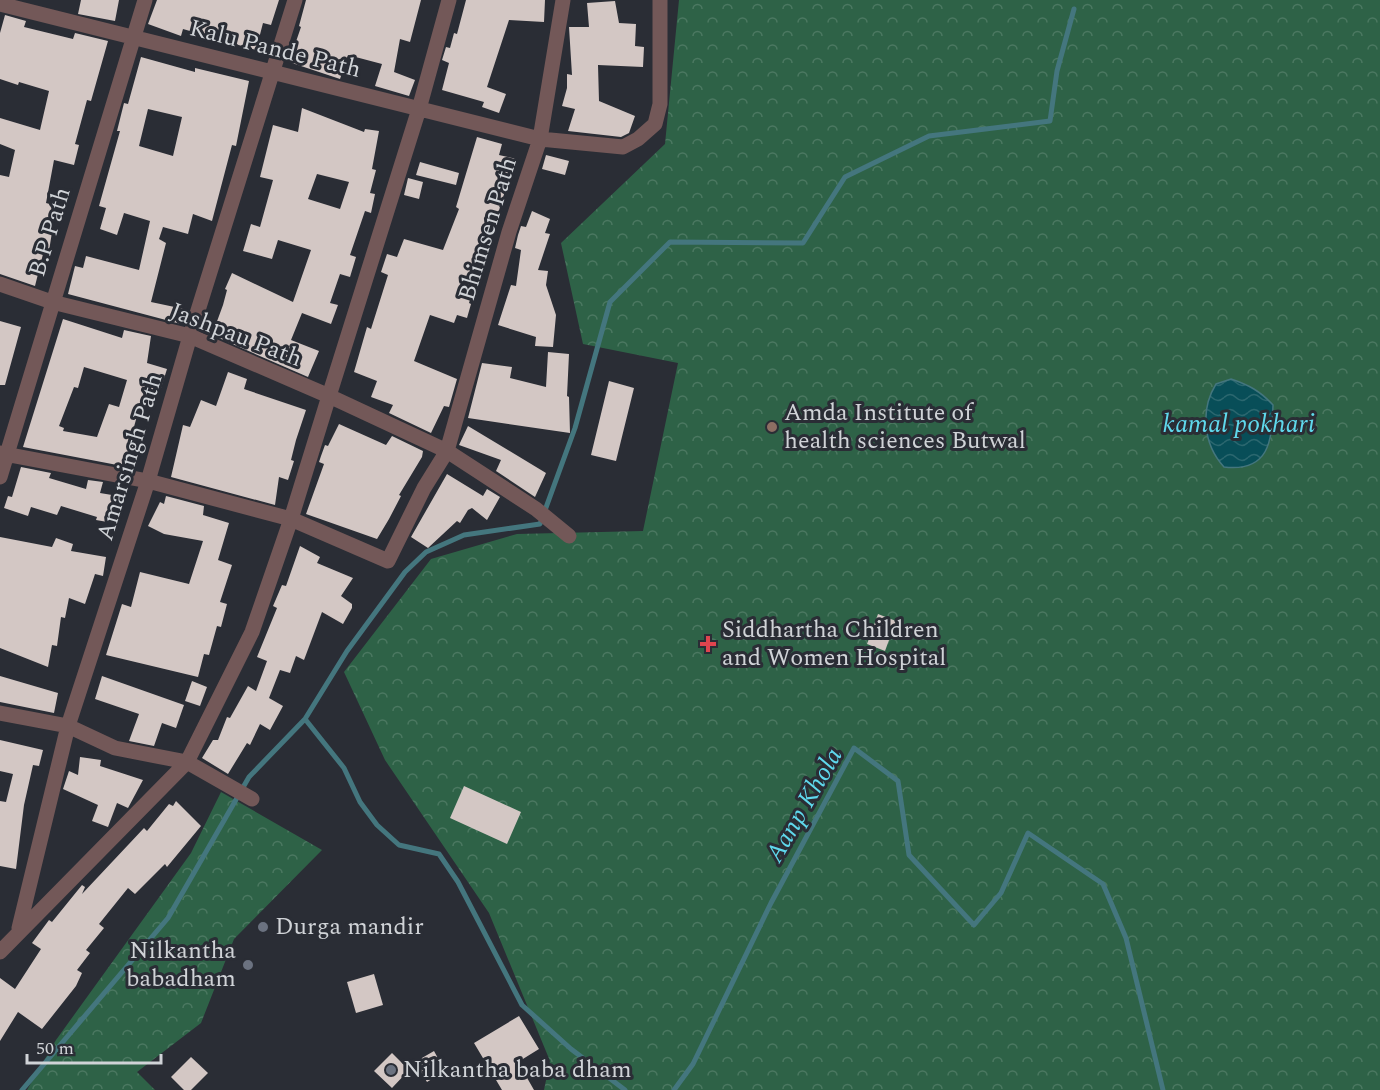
<svg xmlns="http://www.w3.org/2000/svg" width="1380" height="1090" viewBox="0 0 1380 1090" font-family="Spectral,serif">
<defs>
<pattern id="forest-crowns" width="20" height="18" patternUnits="userSpaceOnUse" patternTransform="scale(1.5)"><rect width="20" height="18" fill="#2e6247"/><path d="M2 6a3 3 0 1 1 6 0M12 15a3 3 0 1 1 6 0" fill="none" stroke="#4b7861"/></pattern>
<pattern id="water-waves" width="16" height="10" patternUnits="userSpaceOnUse" patternTransform="scale(1.5)"><rect width="16" height="10" fill="#084e58"/><path d="M0 5q4-4 8 0t8 0" fill="none" stroke="#2b676f"/></pattern>
</defs>
<rect width="100%" height="100%" fill="#2a2d35"/>
<path fill="url(#forest-crowns)" d="M 679,0 L 1380,0 L 1380,1090 L 544,1090 L 550,1061 L 489,913 L 385,760 L 344,672 L 431,559 L 517,534 L 643,531 L 678,363 L 583,344 L 561,243 L 665,144 Z
M 221,792 L 322,850 L 234,939 L 201,1023 L 137,1072 L 155,1090 L 27,1090 L 56,1040 L 191,853 Z"/>
<path fill="url(#water-waves)" stroke="#44767e" stroke-width="1.5" d="M 1231,379 C 1249,385 1260,391 1273,405 C 1272,442 1269,472 1224,467 C 1203,444 1200,410 1216,384 Z"/>
<g fill="none" stroke-linecap="round" stroke-linejoin="round">
<path stroke="#44767e" stroke-width="5" d="M 305,719 L 344,768 L 360,802 L 377,825 L 399,845 L 439,854 L 458,882 L 522,1005 L 571,1049 L 625,1090
M 22,1090 L 168,918 L 249,777 L 305,719 L 347,651 L 405,572 L 426,552 L 464,535 L 540,524 L 575,428 L 610,302 L 670,242 L 803,243 L 845,177 L 929,136 L 1050,121 L 1057,71 L 1074,9
M 674,1090 L 693,1064 L 771,903 L 854,748 L 898,781 L 909,855 L 974,925 L 1001,893 L 1028,833 L 1103,884 L 1126,938 L 1163,1090"/>
</g>
<path fill="#d3c7c4" fill-rule="evenodd" d="M 81,0 L 119,0 L 115,21 L 78,14 Z
M 157,0 L 279,0 L 271,25 L 263,23 L 256,50 L 183,29 L 181,36 L 148,24 Z
M 306,0 L 421,0 L 410,42 L 400,39 L 394,72 L 415,80 L 409,96 L 375,86 L 382,64 L 348,55 L 340,79 L 289,62 L 301,27 L 299,26 Z
M 466,0 L 545,0 L 544,22 L 509,20 L 487,87 L 506,94 L 499,113 L 482,107 L 484,102 L 442,90 L 449,63 L 442,60 L 446,47 L 450,48 L 454,33 L 457,34 Z
M 615,1 L 619,23 L 636,24 L 635,46 L 644,47 L 643,67 L 598,65 L 599,101 L 635,116 L 629,133 L 621,137 L 568,131 L 575,109 L 562,106 L 567,88 L 567,74 L 572,75 L 569,27 L 589,27 L 587,3 Z
M 5,15 L 26,21 L 24,27 L 73,39 L 75,33 L 108,41 L 91,101 L 87,100 L 75,144 L 79,145 L 74,165 L 54,160 L 46,203 L 53,205 L 47,231 L 52,232 L 49,251 L 44,250 L 35,286 L 0,274 L 0,175 L 9,177 L 15,150 L 0,144 L 0,118 L 40,130 L 49,91 L 19,82 L 18,85 L 0,79 L 0,33 Z
M 141,57 L 195,72 L 195,68 L 249,81 L 236,146 L 232,145 L 212,221 L 193,214 L 188,234 L 163,227 L 159,239 L 166,243 L 151,302 L 184,309 L 181,324 L 68,294 L 75,266 L 83,268 L 86,256 L 139,270 L 150,221 L 124,213 L 117,235 L 100,229 L 106,208 L 99,206 L 120,131 L 117,131 L 124,103 L 128,104 ZM 148,109 L 182,117 L 173,156 L 139,146 Z
M 302,108 L 364,132 L 365,129 L 379,131 L 372,169 L 376,170 L 370,193 L 375,194 L 371,213 L 365,211 L 350,255 L 356,257 L 350,277 L 340,274 L 330,303 L 338,305 L 331,324 L 302,313 L 291,340 L 319,351 L 308,377 L 212,335 L 223,305 L 227,290 L 225,289 L 232,273 L 293,302 L 311,250 L 278,240 L 272,259 L 243,251 L 251,224 L 260,227 L 273,180 L 260,177 L 273,125 L 298,132 ZM 317,174 L 349,182 L 340,209 L 308,199 Z
M 477,137 L 502,144 L 499,155 L 516,159 L 508,192 L 505,191 L 496,220 L 494,219 L 469,303 L 471,304 L 467,318 L 457,315 L 454,323 L 430,315 L 414,361 L 457,379 L 449,407 L 444,406 L 431,433 L 389,413 L 393,405 L 371,397 L 377,381 L 354,372 L 367,327 L 371,329 L 388,275 L 381,272 L 387,254 L 397,257 L 404,239 L 443,250 L 459,209 L 456,207 Z
M 546,155 L 569,161 L 565,175 L 542,169 Z
M 420,162 L 459,173 L 456,185 L 416,175 Z
M 408,178 L 423,182 L 419,199 L 404,195 Z
M 532,211 L 550,219 L 545,233 L 550,234 L 538,270 L 548,271 L 546,285 L 556,315 L 553,347 L 535,346 L 536,337 L 498,325 L 511,285 L 516,286 L 521,250 L 515,248 L 518,235 L 521,226 L 526,227 Z
M 63,319 L 122,338 L 124,330 L 151,336 L 147,363 L 167,369 L 161,388 L 154,386 L 147,407 L 140,405 L 129,445 L 138,447 L 133,468 L 23,447 ZM 84,367 L 127,380 L 119,407 L 109,404 L 97,437 L 63,431 L 64,428 L 59,426 L 74,387 L 78,388 Z
M 0,321 L 21,327 L 5,385 L 0,385 Z
M 548,352 L 569,354 L 567,396 L 569,397 L 570,433 L 468,418 L 482,363 L 512,367 L 510,378 L 546,387 Z
M 228,372 L 247,379 L 244,389 L 306,410 L 296,440 L 291,460 L 294,461 L 288,480 L 279,477 L 275,505 L 171,477 L 183,425 L 190,427 L 201,400 L 216,406 Z
M 609,381 L 634,388 L 616,461 L 591,455 Z
M 339,424 L 386,445 L 392,436 L 423,451 L 422,457 L 399,495 L 401,496 L 389,519 L 377,539 L 306,514 L 324,464 L 319,462 L 321,456 L 325,445 L 328,446 Z
M 468,426 L 546,473 L 535,497 L 496,471 L 501,460 L 459,445 Z
M 21,467 L 51,473 L 49,478 L 86,489 L 88,480 L 103,482 L 100,493 L 124,497 L 119,524 L 96,520 L 97,517 L 61,506 L 57,515 L 31,507 L 28,516 L 4,508 L 8,496 L 12,497 Z
M 447,474 L 483,496 L 487,489 L 500,497 L 487,520 L 472,508 L 468,510 L 460,523 L 457,521 L 428,548 L 411,537 Z
M 166,496 L 204,506 L 203,515 L 229,523 L 218,560 L 232,565 L 220,602 L 227,604 L 221,627 L 217,626 L 209,655 L 204,654 L 198,677 L 106,655 L 122,604 L 131,607 L 140,572 L 189,584 L 203,541 L 164,534 L 148,526 L 160,502 L 164,504 Z
M 0,537 L 52,547 L 56,538 L 73,544 L 71,551 L 106,557 L 103,576 L 95,574 L 85,604 L 69,598 L 65,618 L 61,617 L 57,646 L 52,645 L 48,667 L 0,648 Z
M 300,546 L 320,557 L 317,563 L 353,578 L 341,596 L 352,604 L 352,608 L 343,624 L 322,612 L 304,660 L 296,656 L 290,673 L 280,670 L 269,698 L 283,706 L 270,730 L 260,724 L 250,745 L 247,743 L 228,774 L 202,758 L 213,740 L 218,740 L 227,717 L 230,718 L 248,686 L 256,691 L 267,661 L 257,657 L 277,608 L 273,606 L 282,585 L 286,586 Z
M 878,614 L 896,621 L 885,651 L 867,644 Z
M 0,676 L 58,693 L 54,713 L 0,702 Z
M 102,676 L 184,705 L 176,728 L 162,723 L 154,746 L 129,741 L 139,714 L 95,699 Z
M 192,681 L 207,687 L 200,706 L 185,701 Z
M 0,740 L 43,750 L 39,766 L 33,765 L 24,805 L 16,869 L 0,866 L 0,801 L 6,802 L 13,774 L 0,771 Z
M 80,757 L 101,760 L 100,766 L 143,780 L 128,808 L 117,803 L 108,827 L 92,821 L 98,805 L 63,789 L 69,771 L 78,775 Z
M 464,786 L 521,812 L 507,844 L 450,818 Z
M 176,801 L 201,826 L 167,867 L 165,864 L 135,894 L 128,888 L 99,924 L 104,928 L 86,950 L 90,953 L 77,970 L 82,973 L 76,986 L 42,1029 L 18,1012 L 0,1041 L 0,978 L 15,989 L 41,949 L 32,943 L 49,920 L 52,922 L 82,885 L 85,887 L 82,894 L 144,828 L 147,831 L 169,804 L 173,806 Z
M 374,974 L 383,1005 L 356,1013 L 347,982 Z
M 519,1016 L 539,1049 L 518,1062 L 534,1090 L 502,1090 L 474,1043 Z
M 434,1051 L 445,1071 L 427,1082 L 415,1062 Z
M 392,1053 L 409,1070 L 392,1088 L 374,1071 Z
M 191,1057 L 208,1073 L 191,1090 L 184,1090 L 171,1077 Z"/>
<g fill="none" stroke-linecap="round" stroke-linejoin="round">
<path stroke="#735858" stroke-width="15" d="M 0,4 L 540,139 L 563,0
M 0,284 L 52,302 L 190,336 L 329,396 L 447,451 L 536,509 L 569,536
M 0,453 L 148,481 L 291,519 L 388,561 L 424,488 L 447,451 L 509,232 L 540,139 L 623,147 L 638,139 L 655,124 L 660,104 L 660,0
M 0,477 L 145,0
M 0,713 L 68,726 L 115,748 L 187,762 L 252,799
M 19,928 L 68,726 L 148,481 L 190,336 L 295,0
M 0,952 L 187,762 L 252,632 L 291,519 L 329,396 L 419,109 L 449,0"/>
</g>
<circle fill="#8d6e63" stroke="#2a2d35" stroke-width="2" cx="772" cy="427" r="6"/>
<path fill="#e0444e" stroke="#2a2d35" stroke-width="2" d="M705 635h6v6h6v6h-6v6h-6v-6h-6v-6h6z"/>
<g fill="#6b7280" stroke="#2a2d35" stroke-width="2">
<circle cx="263" cy="927" r="6"/>
<circle cx="248" cy="965" r="6"/>
<circle cx="391" cy="1070" r="6"/>
</g>
<g text-anchor="middle" dominant-baseline="central" stroke-width="6" stroke-linejoin="round" paint-order="stroke">
<g font-size="24" fill="#d0d3d7" stroke="#2a2d35">
<text transform="translate(275 49) rotate(14)">Kalu Pande Path</text>
<text transform="translate(488 229) rotate(-73)">Bhimsen Path</text>
<text transform="translate(50 232) rotate(-73)">B.P Path</text>
<text transform="translate(236 335) rotate(21)">Jashpau Path</text>
<text transform="translate(130 457) rotate(-73)">Amarsingh Path</text>
</g>
<g font-size="24" fill="#d0d3d7" stroke="#2a2d35" text-anchor="start">
<text x="784" y="413">Amda Institute of<tspan x="784" dy="28">health sciences Butwal</tspan></text>
<text x="722" y="630">Siddhartha Children<tspan x="722" dy="28">and Women Hospital</tspan></text>
<text x="275" y="927">Durga mandir</text>
<text x="236" y="951" text-anchor="end">Nilkantha<tspan x="236" dy="28">babadham</tspan></text>
<text x="403" y="1070">Nilkantha baba dham</text>
</g>
<g font-size="26" font-style="italic" fill="#5fd8ec" stroke="#2a2d35">
<text x="1239" y="424">kamal pokhari</text>
<text transform="translate(804 805) rotate(-60)">Aanp Khola</text>
</g>
</g>
<path d="M27 1054v9h134v-9" fill="none" stroke="#d0d3d7" stroke-width="3"/>
<text x="36" y="1054" font-size="18" fill="#d0d3d7" stroke="#2a2d35" stroke-width="4.5" paint-order="stroke">50 m</text>
</svg>
